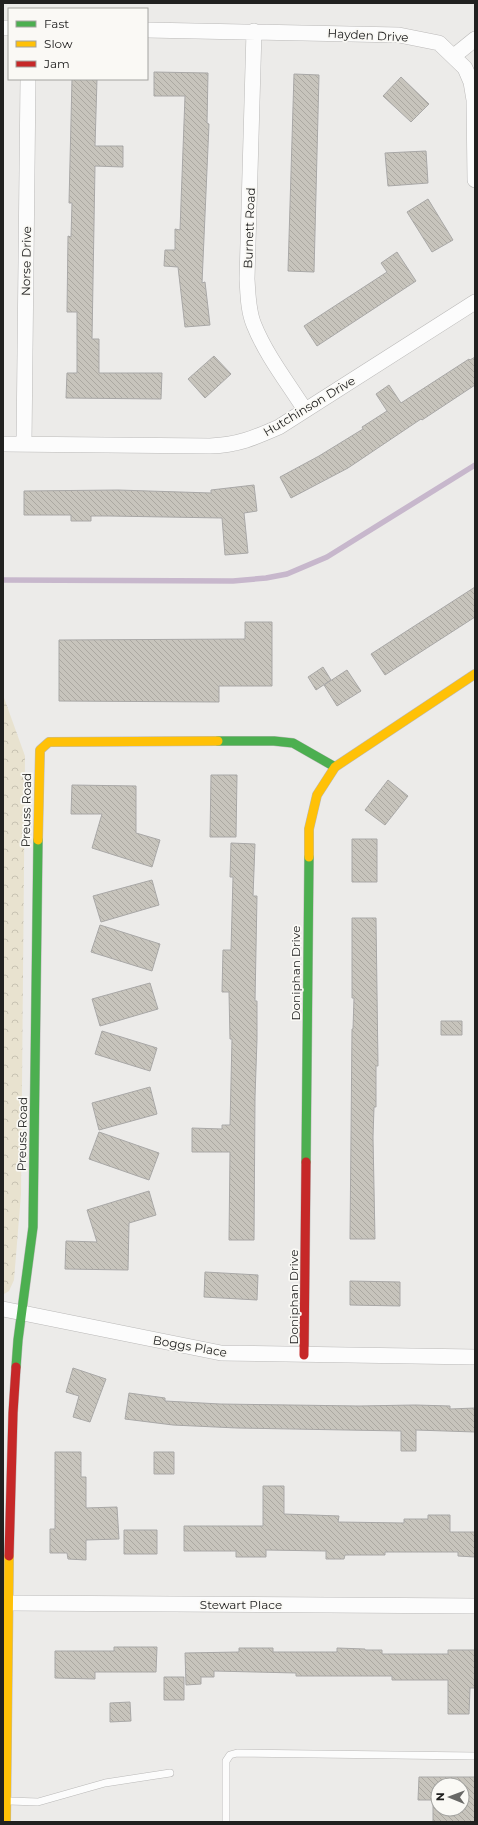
<svg xmlns="http://www.w3.org/2000/svg" width="478" height="1825" viewBox="0 0 478 1825" font-family="Montserrat,sans-serif">
<defs>
<pattern id="park-crowns" width="20" height="18" patternUnits="userSpaceOnUse"><rect width="20" height="18" fill="#e8e2cf"/><path d="M2 6a3 3 0 1 1 6 0M12 15a3 3 0 1 1 6 0" fill="none" stroke="#c7c2b1"/></pattern>
<pattern id="building-back-hatch" width="6" height="6" patternUnits="userSpaceOnUse"><rect width="6" height="6" fill="#c7c4bc"/><path d="M-1 5l2 2M0 0l6 6M5-1l2 2" fill="none" stroke="#aba8a1"/></pattern>
</defs>
<rect width="100%" height="100%" fill="#ecebe9"/>
<path fill="url(#park-crowns)" d="M 3,695 L 25,756 L 21,1194 L 14,1280 L 9,1291 L 4,1294 Z"/>
<g fill="none" stroke-linecap="round" stroke-linejoin="round">
<path stroke="#c7b7cc" stroke-width="5.5" d="M 3,580 L 233,581 L 266,578 L 287,574 L 327,557 L 475,465"/>
</g>
<path fill="url(#building-back-hatch)" stroke="#a9a8a7" fill-rule="evenodd" d="M 154,72 L 208,73 L 207,123 L 209,124 L 202,283 L 205,282 L 210,325 L 185,327 L 178,267 L 164,266 L 165,250 L 175,250 L 175,229 L 180,230 L 185,96 L 154,96 Z
M 294,74 L 319,75 L 314,272 L 288,271 Z
M 401,77 L 429,104 L 411,122 L 383,96 Z
M 72,79 L 97,79 L 95,146 L 123,146 L 123,167 L 95,166 L 92,339 L 99,339 L 99,373 L 162,373 L 161,399 L 66,398 L 67,373 L 77,373 L 77,312 L 67,312 L 68,236 L 71,237 L 72,203 L 69,203 Z
M 426,151 L 428,183 L 388,186 L 385,153 Z
M 428,199 L 453,240 L 432,252 L 407,212 Z
M 397,252 L 416,281 L 317,346 L 304,326 L 387,272 L 381,263 Z
M 214,356 L 231,374 L 205,398 L 188,379 Z
M 475,357 L 475,385 L 422,420 L 421,419 L 348,468 L 291,498 L 280,477 L 319,456 L 363,429 L 362,427 L 387,411 L 376,394 L 389,385 L 401,403 L 469,359 L 470,360 Z
M 254,485 L 257,511 L 244,513 L 248,553 L 225,555 L 222,518 L 110,516 L 91,516 L 91,521 L 71,521 L 71,515 L 24,515 L 24,491 L 118,490 L 211,493 L 211,490 Z
M 475,587 L 475,617 L 385,675 L 371,654 Z
M 245,622 L 272,622 L 272,686 L 219,686 L 219,702 L 59,701 L 59,640 L 245,639 Z
M 323,667 L 331,680 L 316,690 L 308,677 Z
M 347,670 L 361,691 L 337,706 L 324,685 Z
M 211,775 L 237,775 L 236,837 L 210,837 Z
M 388,780 L 408,796 L 385,825 L 365,810 Z
M 72,785 L 136,786 L 136,833 L 160,840 L 152,867 L 92,848 L 102,814 L 71,814 Z
M 352,839 L 377,839 L 377,882 L 352,882 Z
M 231,843 L 255,844 L 253,896 L 257,896 L 255,1001 L 257,1001 L 257,1039 L 255,1097 L 254,1240 L 229,1240 L 230,1152 L 192,1152 L 192,1128 L 222,1129 L 222,1125 L 230,1125 L 232,1039 L 230,1039 L 229,992 L 222,992 L 223,950 L 231,950 L 233,877 L 230,877 Z
M 152,880 L 159,905 L 101,922 L 93,896 Z
M 352,918 L 376,918 L 378,1066 L 376,1066 L 376,1107 L 374,1107 L 373,1137 L 375,1239 L 350,1239 L 352,1029 L 353,1029 L 354,998 L 352,998 Z
M 100,925 L 160,944 L 152,971 L 91,952 Z
M 150,983 L 158,1009 L 100,1026 L 92,999 Z
M 441,1021 L 462,1021 L 462,1035 L 441,1035 Z
M 102,1031 L 157,1048 L 150,1071 L 95,1054 Z
M 150,1087 L 157,1114 L 99,1130 L 92,1103 Z
M 99,1132 L 159,1153 L 149,1180 L 89,1159 Z
M 149,1191 L 156,1215 L 129,1223 L 128,1270 L 65,1269 L 66,1241 L 97,1242 L 87,1210 Z
M 205,1272 L 258,1275 L 257,1300 L 204,1297 Z
M 350,1281 L 400,1282 L 400,1306 L 350,1305 Z
M 73,1368 L 106,1379 L 90,1422 L 73,1417 L 79,1396 L 66,1392 Z
M 129,1393 L 165,1398 L 165,1401 L 220,1404 L 359,1406 L 415,1405 L 450,1406 L 450,1409 L 475,1408 L 475,1432 L 416,1430 L 416,1451 L 401,1451 L 401,1431 L 237,1428 L 173,1425 L 125,1419 Z
M 55,1452 L 81,1452 L 81,1477 L 86,1477 L 86,1508 L 117,1507 L 119,1539 L 86,1540 L 86,1560 L 68,1559 L 67,1553 L 50,1553 L 50,1529 L 55,1529 Z
M 154,1452 L 174,1452 L 174,1474 L 154,1474 Z
M 263,1486 L 284,1486 L 284,1514 L 339,1516 L 338,1522 L 404,1523 L 404,1519 L 428,1519 L 428,1515 L 450,1515 L 450,1532 L 475,1532 L 475,1557 L 458,1556 L 458,1552 L 385,1552 L 385,1555 L 345,1555 L 344,1559 L 326,1559 L 326,1551 L 266,1550 L 266,1557 L 236,1557 L 236,1551 L 184,1551 L 184,1526 L 263,1526 Z
M 124,1530 L 157,1530 L 157,1554 L 124,1554 Z
M 114,1647 L 157,1647 L 156,1672 L 95,1672 L 95,1679 L 55,1678 L 55,1651 L 114,1651 Z
M 239,1648 L 273,1648 L 273,1652 L 337,1652 L 337,1648 L 365,1649 L 365,1650 L 382,1650 L 382,1654 L 448,1654 L 448,1650 L 475,1650 L 475,1688 L 470,1688 L 469,1714 L 448,1714 L 448,1680 L 392,1680 L 392,1676 L 296,1676 L 296,1673 L 214,1671 L 214,1677 L 201,1677 L 201,1684 L 186,1685 L 185,1653 L 239,1652 Z
M 164,1677 L 184,1677 L 184,1700 L 164,1700 Z
M 130,1702 L 131,1721 L 110,1722 L 110,1703 Z
M 419,1777 L 475,1777 L 475,1822 L 433,1822 L 433,1800 L 418,1800 ZM 438,1785 L 462,1785 L 462,1809 L 438,1809 Z"/>
<g fill="none" stroke-linecap="round" stroke-linejoin="round">
<g stroke="#bab9b8" stroke-width="8">
<path id="lane" d="M 9,1801 L 38,1802 L 105,1783 L 170,1773
M 226,1822 L 226,1761 L 230,1755 L 237,1753 L 475,1756"/>
</g>
<g stroke="#bab9b8" stroke-width="16">
<path id="street" d="M 3,28 L 9,28
M 147,30 L 399,35 L 439,43 L 465,68 L 471,82 L 474,100 L 475,180
M 254,31 L 247,279 C 248,294 248,311 254,325 C 266,355 288,383 305,410
M 454,56 L 475,39
M 3,444 L 210,446 C 238,445 254,438 279,427 L 475,302
M 24,444 L 28,79
M 3,1309 L 221,1353 L 475,1357
M 8,1603 L 475,1606"/>
</g>
<g stroke="#bab9b8" stroke-width="10">
<path id="fast" d="M 218,741 L 274,741 L 293,743 L 335,767
M 306,1162 L 309,857
M 16,1367 L 18,1340 L 33,1227 L 38,840"/>
</g>
<g stroke="#bab9b8" stroke-width="10">
<path id="slow" d="M 38,840 L 40,750 L 49,742 L 218,741
M 309,857 L 309,829 L 317,795 L 335,767 L 475,674
M 6,1822 L 9,1556"/>
</g>
<g stroke="#bab9b8" stroke-width="10">
<path id="jam" d="M 304,1355 L 306,1162
M 9,1556 L 13,1413 L 16,1367"/>
</g>
<use href="#lane" stroke="#fcfcfc" stroke-width="7"/>
<use href="#street" stroke="#fcfcfc" stroke-width="15"/>
<use href="#fast" stroke="#4caf50" stroke-width="9"/>
<use href="#slow" stroke="#ffc107" stroke-width="9"/>
<use href="#jam" stroke="#c62828" stroke-width="9"/>
</g>
<g text-anchor="middle" dominant-baseline="central" stroke-width="3.5" stroke-linejoin="round" paint-order="stroke">
<g font-size="12" fill="#212120" stroke="#faf9f5">
<text transform="translate(368 35) rotate(3)">Hayden Drive</text>
<text transform="translate(249 228) rotate(-88)">Burnett Road</text>
<text transform="translate(26 261) rotate(-89)">Norse Drive</text>
<text transform="translate(309 406) rotate(-31)">Hutchinson Drive</text>
<text transform="translate(26 810) rotate(-89)">Preuss Road</text>
<text transform="translate(295 973) rotate(-90)">Doniphan Drive</text>
<text transform="translate(22 1134) rotate(-89)">Preuss Road</text>
<text transform="translate(293 1297) rotate(-90)">Doniphan Drive</text>
<text transform="translate(190 1346) rotate(10)">Boggs Place</text>
<text x="241" y="1604">Stewart Place</text>
</g>
</g>
<rect width="478" height="1825" fill="none" stroke="#212120" stroke-width="8"/>
<rect x="8" y="8" width="140" height="72" fill="#faf9f5" stroke="#a3a3a0"/>
<rect x="16" y="21" width="20" height="6" fill="#4caf50" stroke="#a3a3a0"/>
<text x="44" y="28" font-size="12" fill="#212120">Fast</text>
<rect x="16" y="41" width="20" height="6" fill="#ffc107" stroke="#a3a3a0"/>
<text x="44" y="48" font-size="12" fill="#212120">Slow</text>
<rect x="16" y="61" width="20" height="6" fill="#c62828" stroke="#a3a3a0"/>
<text x="44" y="68" font-size="12" fill="#212120">Jam</text>
<g transform="translate(450 1797) rotate(271)"><circle r="19" fill="#faf9f5" stroke="#a3a3a0"/>
<path d="M0-3L7 15L0 10L-7 15Z" fill="#686866"/>
<text y="-6" font-size="11" font-weight="bold" text-anchor="middle" fill="#212120">N</text>
</g>
</svg>
